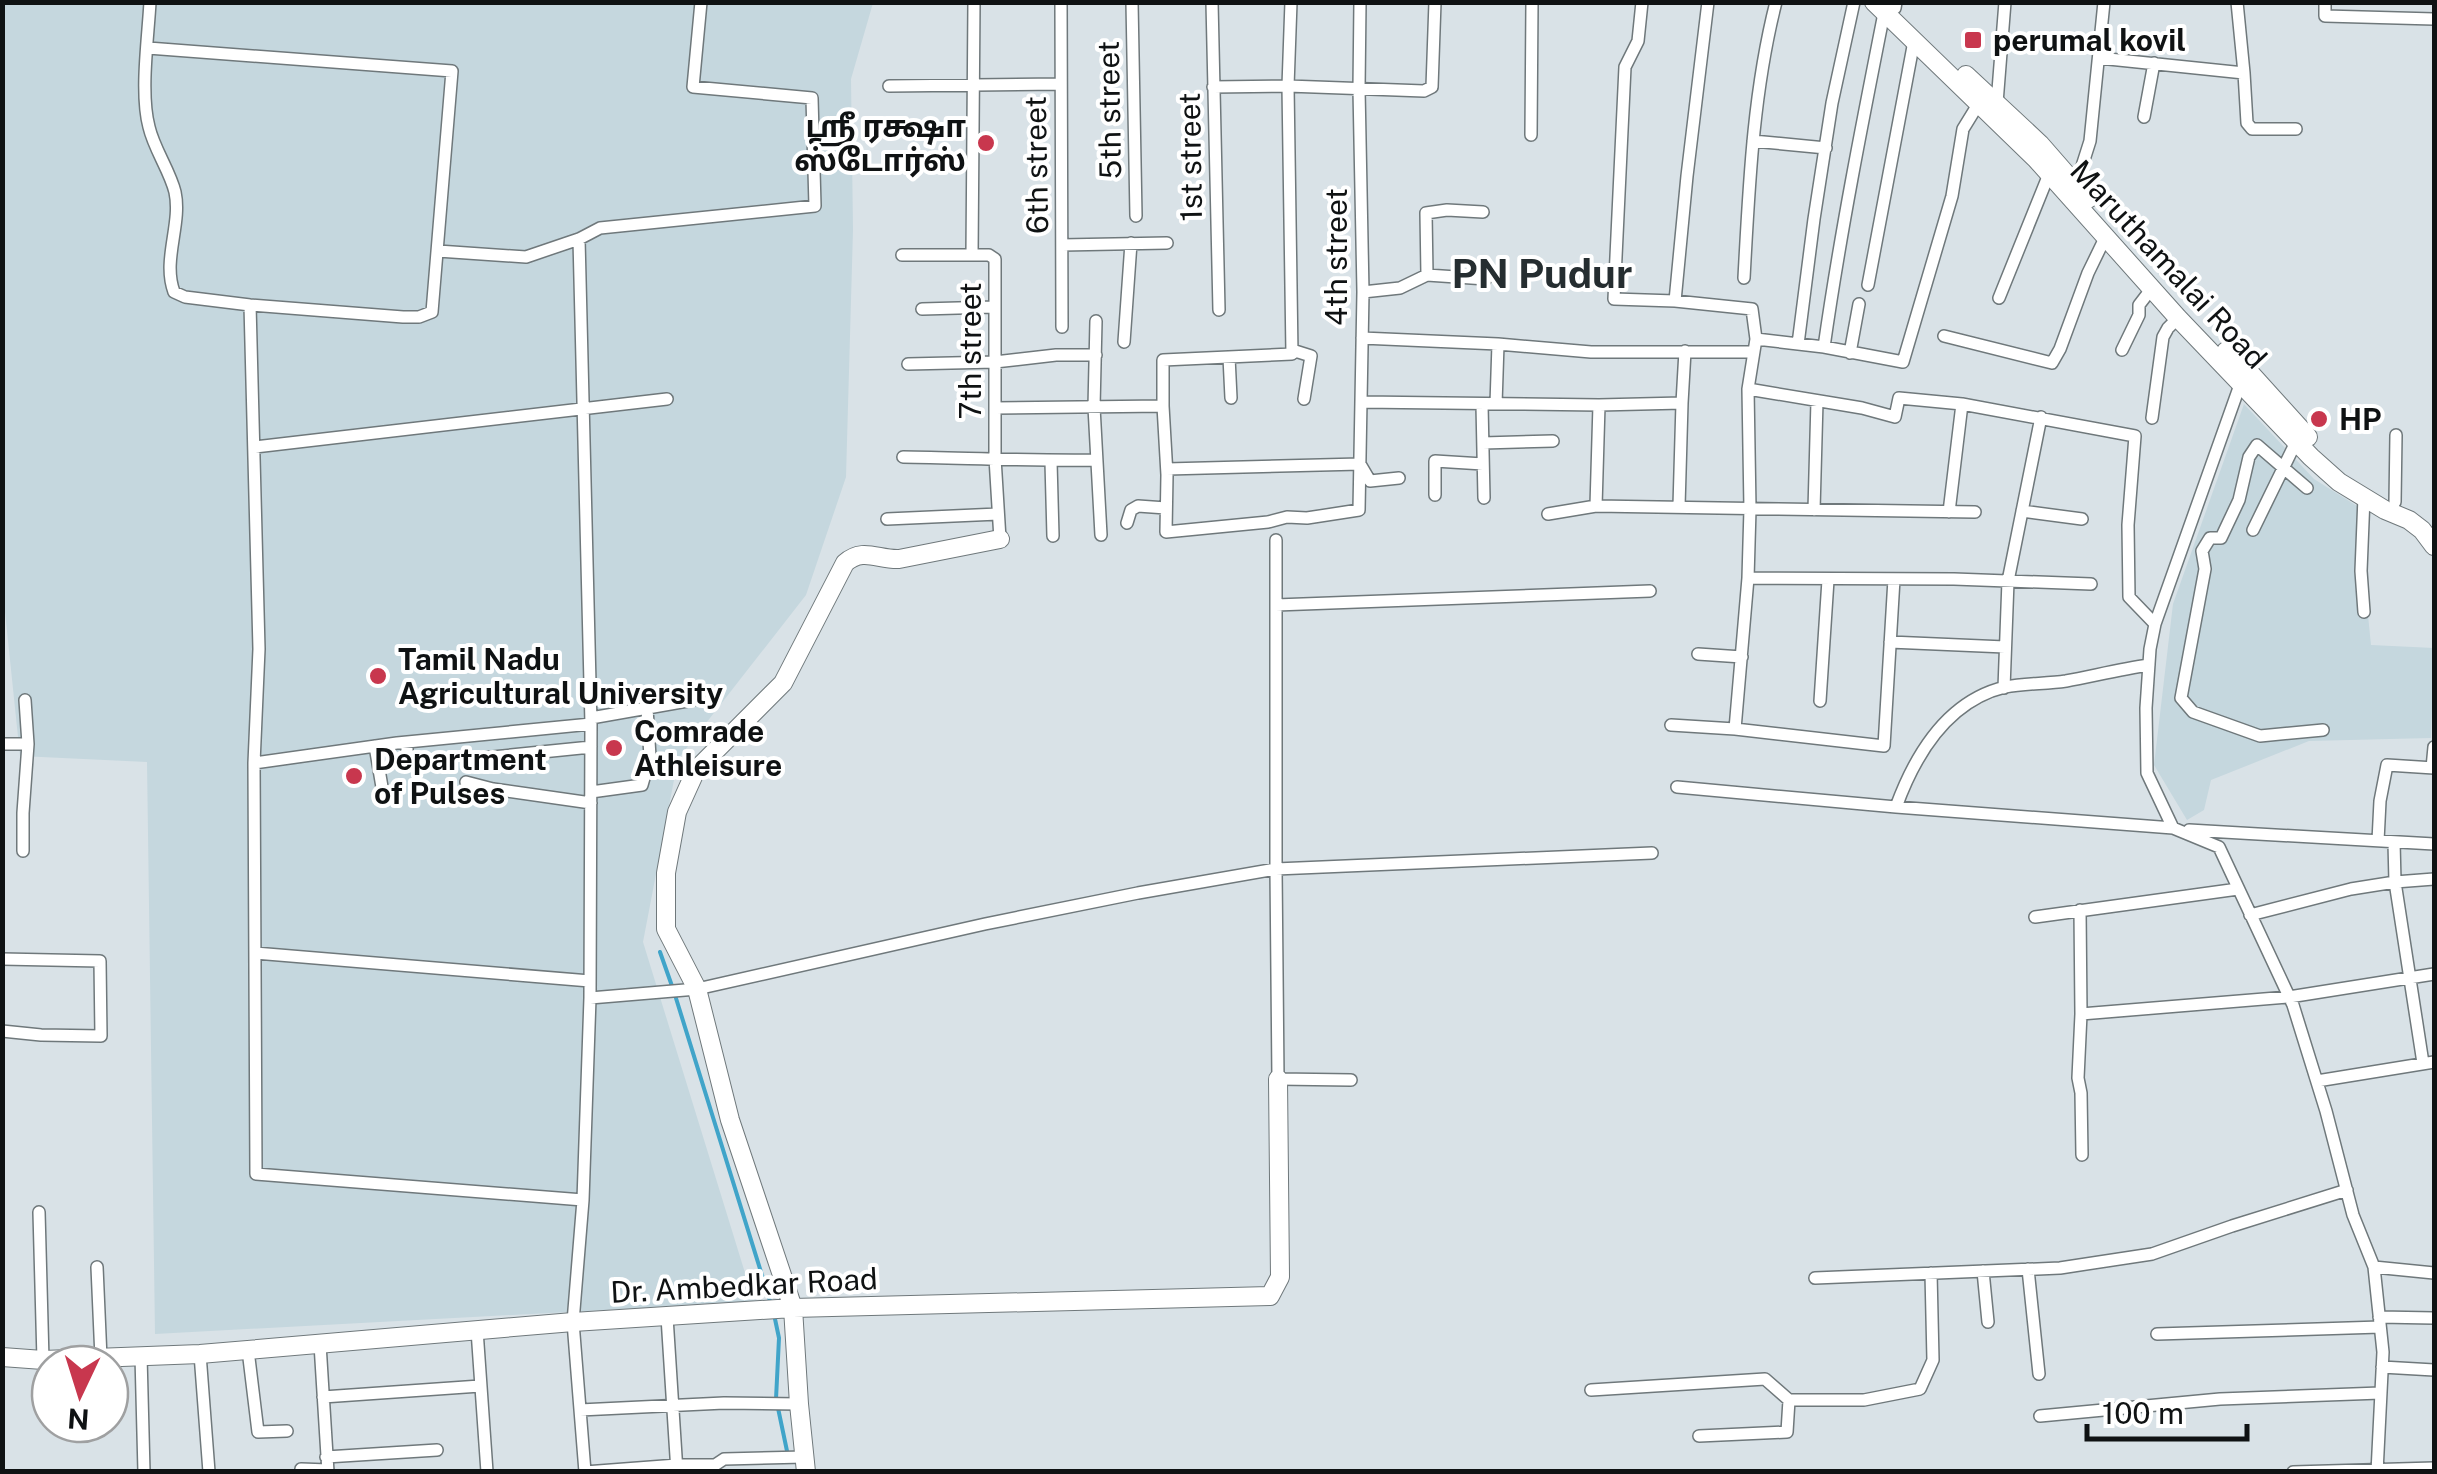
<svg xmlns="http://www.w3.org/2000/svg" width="2437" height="1474" viewBox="0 0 2437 1474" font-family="'Public Sans','Noto Sans Tamil',sans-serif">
<rect width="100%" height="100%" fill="#d9e2e7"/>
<path fill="#c5d7de" d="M 2,3 L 873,3 L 851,79 L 853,230 L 846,477 L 806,595 L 678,759 L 643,942 L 754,1302 L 155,1334 L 147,762 L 20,756 L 2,583 Z
M 2244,404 L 2314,479 L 2357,506 L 2371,645 L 2434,648 L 2431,738 L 2309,741 L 2211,780 L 2204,810 L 2187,820 L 2154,765 L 2173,604 Z"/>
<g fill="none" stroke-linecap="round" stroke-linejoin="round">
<path stroke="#40a4c9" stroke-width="4" d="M 660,952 L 672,986
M 675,995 L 770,1301
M 775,1319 L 779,1338 L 776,1399
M 778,1408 L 787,1451"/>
<g stroke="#6f787b" stroke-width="14">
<path id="street" d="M 974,2 L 972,255 L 989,255 L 995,259 L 995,458 L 1000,539
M 1061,2 L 1062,327
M 1132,2 L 1136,216
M 1212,2 L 1219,310
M 1642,2 L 1638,41 L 1625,67 L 1614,299 L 1675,301
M 1708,2 L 1687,176 L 1675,301 L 1752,309 L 1756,339 L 1748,389 L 1750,509 L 1748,578 L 1954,579 L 2091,584
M 2325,2 L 2325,16 L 2434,19
M 1895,8 L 1896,2
M 148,48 L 452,71 L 432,312 L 419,317 L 403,317 L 250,305 L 185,297 L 174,292 C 162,260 182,224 175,192 C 170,171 154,149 149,127 C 140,93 148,39 150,2
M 2099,58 L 2244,73 L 2237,2
M 2244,73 L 2247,123 L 2252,129 L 2296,129
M 889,86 L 1060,84
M 1213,87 L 1288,86 L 1424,91 L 1432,87 L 1435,2
M 1997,103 L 2005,2
M 2144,117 L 2154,63
M 1531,135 L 1532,2
M 1753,141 L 1826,148
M 2072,189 L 2076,185 L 2090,141 L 2104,2
M 579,239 L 591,724
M 1062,245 L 1167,243
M 438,251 L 526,257 L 579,239 L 600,228 L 815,206 L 812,98 L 693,87 L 701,2
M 902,255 L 972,255
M 1427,275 L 1426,213 L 1447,210 L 1483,212
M 1744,278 C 1749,186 1753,92 1776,2
M 1868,285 L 1914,41
M 1363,292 L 1400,288 L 1427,275 L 1486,279
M 1999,298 L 2049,174
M 250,305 L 259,649 L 254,763 L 397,743 L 591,724 L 590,998 L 697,989 L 985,924 L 1138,893 L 1276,869 L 1278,1079 L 1351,1080
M 922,309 L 994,307
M 1096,321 L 1094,407 L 1101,535
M 1944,336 L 2052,363 L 2060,349 L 2088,273 L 2106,236
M 1362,338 L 1498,344 L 1591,352 L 1754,352
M 1756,339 L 1824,347 L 1903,362 L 1952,196 L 1963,129 L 1979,103
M 1124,342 L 1131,243
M 1798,344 L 1814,219 L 1832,103 L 1854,2
M 1824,347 C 1840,235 1862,124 1884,13
M 1292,350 L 1311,356 L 1304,399
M 2122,350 L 2139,315 L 2139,305 L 2152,288
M 1850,353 L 1859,304
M 1229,357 L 1231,398
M 908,364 L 995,362 L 1056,355 L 1096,355
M 2241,382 L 2155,624 L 2150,649 L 2146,708 L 2147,773 L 2173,828 L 2219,847 L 2293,1005 L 2326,1111 L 2353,1215 L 2374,1267 L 2383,1352 L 2377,1472
M 1748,389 L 1862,408 L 1895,417 L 1899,398 L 1962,404 L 2135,436 L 2128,525 L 2129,597 L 2155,624
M 1362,402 L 1599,405 L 1596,506 L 1975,512
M 1682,403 L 1685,351
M 1496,404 L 1498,344
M 1482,405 L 1484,498
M 1599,405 L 1682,403 L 1679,506
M 1163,406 L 1167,475 L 1166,532 L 1268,522 L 1287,517 L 1307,518 L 1359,510 L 1363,292 L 1359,89 L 1360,2
M 995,408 L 1163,406 L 1163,360 L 1292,354 L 1288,86 L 1291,2
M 2152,418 L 2163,337 L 2168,328 L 2178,318
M 1483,443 L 1553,441
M 255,447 L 667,399
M 903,457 C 968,458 1032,461 1096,460
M 1051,462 L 1053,536
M 1167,469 L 1360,464 L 1370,481 L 1399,478
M 2307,488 L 2257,445 L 2249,457 L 2239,500 L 2221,538 L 2210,538 L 2202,551 L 2205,569 L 2181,698 L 2193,712 L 2260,736 L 2323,730
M 1435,495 L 1435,461 L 1483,464
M 2395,502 L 2396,435
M 1814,510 L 1817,401
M 2022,511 L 2082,519
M 1949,512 L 1962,404
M 1548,514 L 1596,506
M 887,519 L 998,514
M 1127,523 L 1131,510 L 1138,506 L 1166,508
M 2253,530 L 2296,442
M 1276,540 L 1276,869 L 1652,853
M 1748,578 L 1735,729 L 1884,746 L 1894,579
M 1276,605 L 1650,591
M 2364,612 L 2361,571 L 2364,497
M 1890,642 L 2005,647
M 1698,654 L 1742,657
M 2004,688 L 2008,581 L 2041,417
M 1820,701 L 1828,580
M 591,718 L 693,700
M 1671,725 L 1735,729
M 407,742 L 407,761
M 2,744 L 28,744
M 375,746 L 382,787
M 472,759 L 591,747
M 254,763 L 256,1174 L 583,1200
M 2432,768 L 2434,747
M 466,782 L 493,789 L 591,803
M 1677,787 L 1896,807 L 2173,828
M 591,792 L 642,785 L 650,757 L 647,708
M 1896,807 C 1915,755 1947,701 2005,687 C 2025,683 2046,684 2066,681 C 2093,676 2121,669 2149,665
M 2189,830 L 2434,844
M 2378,841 L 2380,801 L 2387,765 L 2434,768
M 2394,842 L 2395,882 L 2434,879
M 23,851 L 23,813 L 28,744 L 25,700
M 2080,910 L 2081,1014 L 2078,1078 L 2081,1093 L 2082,1155
M 2250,915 L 2351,889 L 2395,882 L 2423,1063
M 2035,917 L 2238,889
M 255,953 L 590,981
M 2,959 L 100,961 L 101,1036 L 41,1035 L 2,1031
M 2081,1014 L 2289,997 L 2434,974
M 2317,1081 L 2434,1062
M 39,1212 L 43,1360
M 97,1267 L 101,1358
M 2374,1267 L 2434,1273
M 2028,1269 L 2039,1374
M 1983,1271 L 1988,1322
M 1815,1278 L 2060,1268 L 2152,1254 L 2232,1226 L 2347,1190
M 667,1317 L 677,1472
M 2379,1317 L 2434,1318
M 477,1330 L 487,1472
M 2157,1334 L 2380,1327
M 320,1344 L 328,1472
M 248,1350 L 258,1432 L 287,1431
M 200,1354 L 209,1472
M 141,1356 L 144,1472
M 2382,1367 L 2434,1370
M 1591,1390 L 1765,1379 L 1789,1400 L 1787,1432 L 1699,1436
M 323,1397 L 480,1386
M 1789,1400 L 1864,1400 L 1920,1389 L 1933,1360 L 1931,1273
M 580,1410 L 724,1403 L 799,1404
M 2040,1416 L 2220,1399 L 2380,1393
M 326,1457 L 437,1450
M 301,1469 L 328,1470
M 585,1472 L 573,1322 L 583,1200 L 590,998
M 585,1472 L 677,1465 L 715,1465 L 724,1459 L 804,1457
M 2293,1472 L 2434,1468"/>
</g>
<g stroke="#6f787b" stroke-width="20">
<path id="secondary" d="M 2,1357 L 43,1360 L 200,1354 L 573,1322 L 793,1308 L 1270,1296 L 1280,1277 L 1278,1079
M 806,1472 L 799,1404 L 793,1308 L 730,1120 L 697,989 L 666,929 L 666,873 L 677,812 L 696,770 L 783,683 L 845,563 C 863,547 878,560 899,559 L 1000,539"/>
</g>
<g stroke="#6f787b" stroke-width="20">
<path id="primary" d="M 1874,2 L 2036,159 L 2178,318 L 2311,457 L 2339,482 L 2385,510 L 2409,520 L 2422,530 L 2434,546
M 1966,75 L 2040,144 L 2088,199
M 2226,351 L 2251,374 L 2308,437"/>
</g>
<use href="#street" stroke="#fff" stroke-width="11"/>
<use href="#secondary" stroke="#fff" stroke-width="18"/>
<use href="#primary" stroke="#fff" stroke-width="18"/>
</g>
<g fill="#c8374e" stroke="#fff" stroke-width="4">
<rect x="1963" y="30" width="20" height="20" rx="5"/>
<circle cx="986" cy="143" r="10"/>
<circle cx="2319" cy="419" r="10"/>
<circle cx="378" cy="676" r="10"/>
<circle cx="614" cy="748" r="10"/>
<circle cx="354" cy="776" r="10"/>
</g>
<g text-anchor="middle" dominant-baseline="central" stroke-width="8" stroke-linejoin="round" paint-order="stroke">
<g font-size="30" font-weight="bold" fill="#0f1213" stroke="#fff" text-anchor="start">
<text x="1993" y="40">perumal kovil</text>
<text x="966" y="126" text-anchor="end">ஶ்ரீ ரக்ஷா<tspan x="966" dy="34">ஸ்டோர்ஸ்</tspan></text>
<text x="2339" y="419">HP</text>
<text x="398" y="659">Tamil Nadu<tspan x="398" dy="34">Agricultural University</tspan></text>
<text x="634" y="731">Comrade<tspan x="634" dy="34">Athleisure</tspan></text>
<text x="374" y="759">Department<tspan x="374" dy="34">of Pulses</tspan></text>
</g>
<g font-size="30" fill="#0f1213" stroke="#fff">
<text transform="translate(1109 110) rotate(-91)">5th street</text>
<text transform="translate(1190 157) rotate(-91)">1st street</text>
<text transform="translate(1036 165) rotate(-91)">6th street</text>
<text transform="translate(1336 257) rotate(-90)">4th street</text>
<text transform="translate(2169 264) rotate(47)">Maruthamalai Road</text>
<text transform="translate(970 351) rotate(-90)">7th street</text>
<text transform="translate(744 1285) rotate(-3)">Dr. Ambedkar Road</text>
</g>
<g font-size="40" font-weight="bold" fill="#252d30" stroke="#fff">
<text x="1542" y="273">PN Pudur</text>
</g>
</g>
<rect width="2437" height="1474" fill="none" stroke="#0f1213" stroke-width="10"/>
<g transform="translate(80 1394) rotate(184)"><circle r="48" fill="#ffffff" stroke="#9fa0a1" stroke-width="2.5"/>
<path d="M0-8L18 38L0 25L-18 38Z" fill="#c8374e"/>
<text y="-15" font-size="28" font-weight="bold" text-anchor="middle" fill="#0f1213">N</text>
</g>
<path d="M2087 1424v15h160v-15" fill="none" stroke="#0f1213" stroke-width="5"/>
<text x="2102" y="1424" font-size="30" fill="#0f1213" stroke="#ffffff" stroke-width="8" paint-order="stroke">100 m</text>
</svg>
